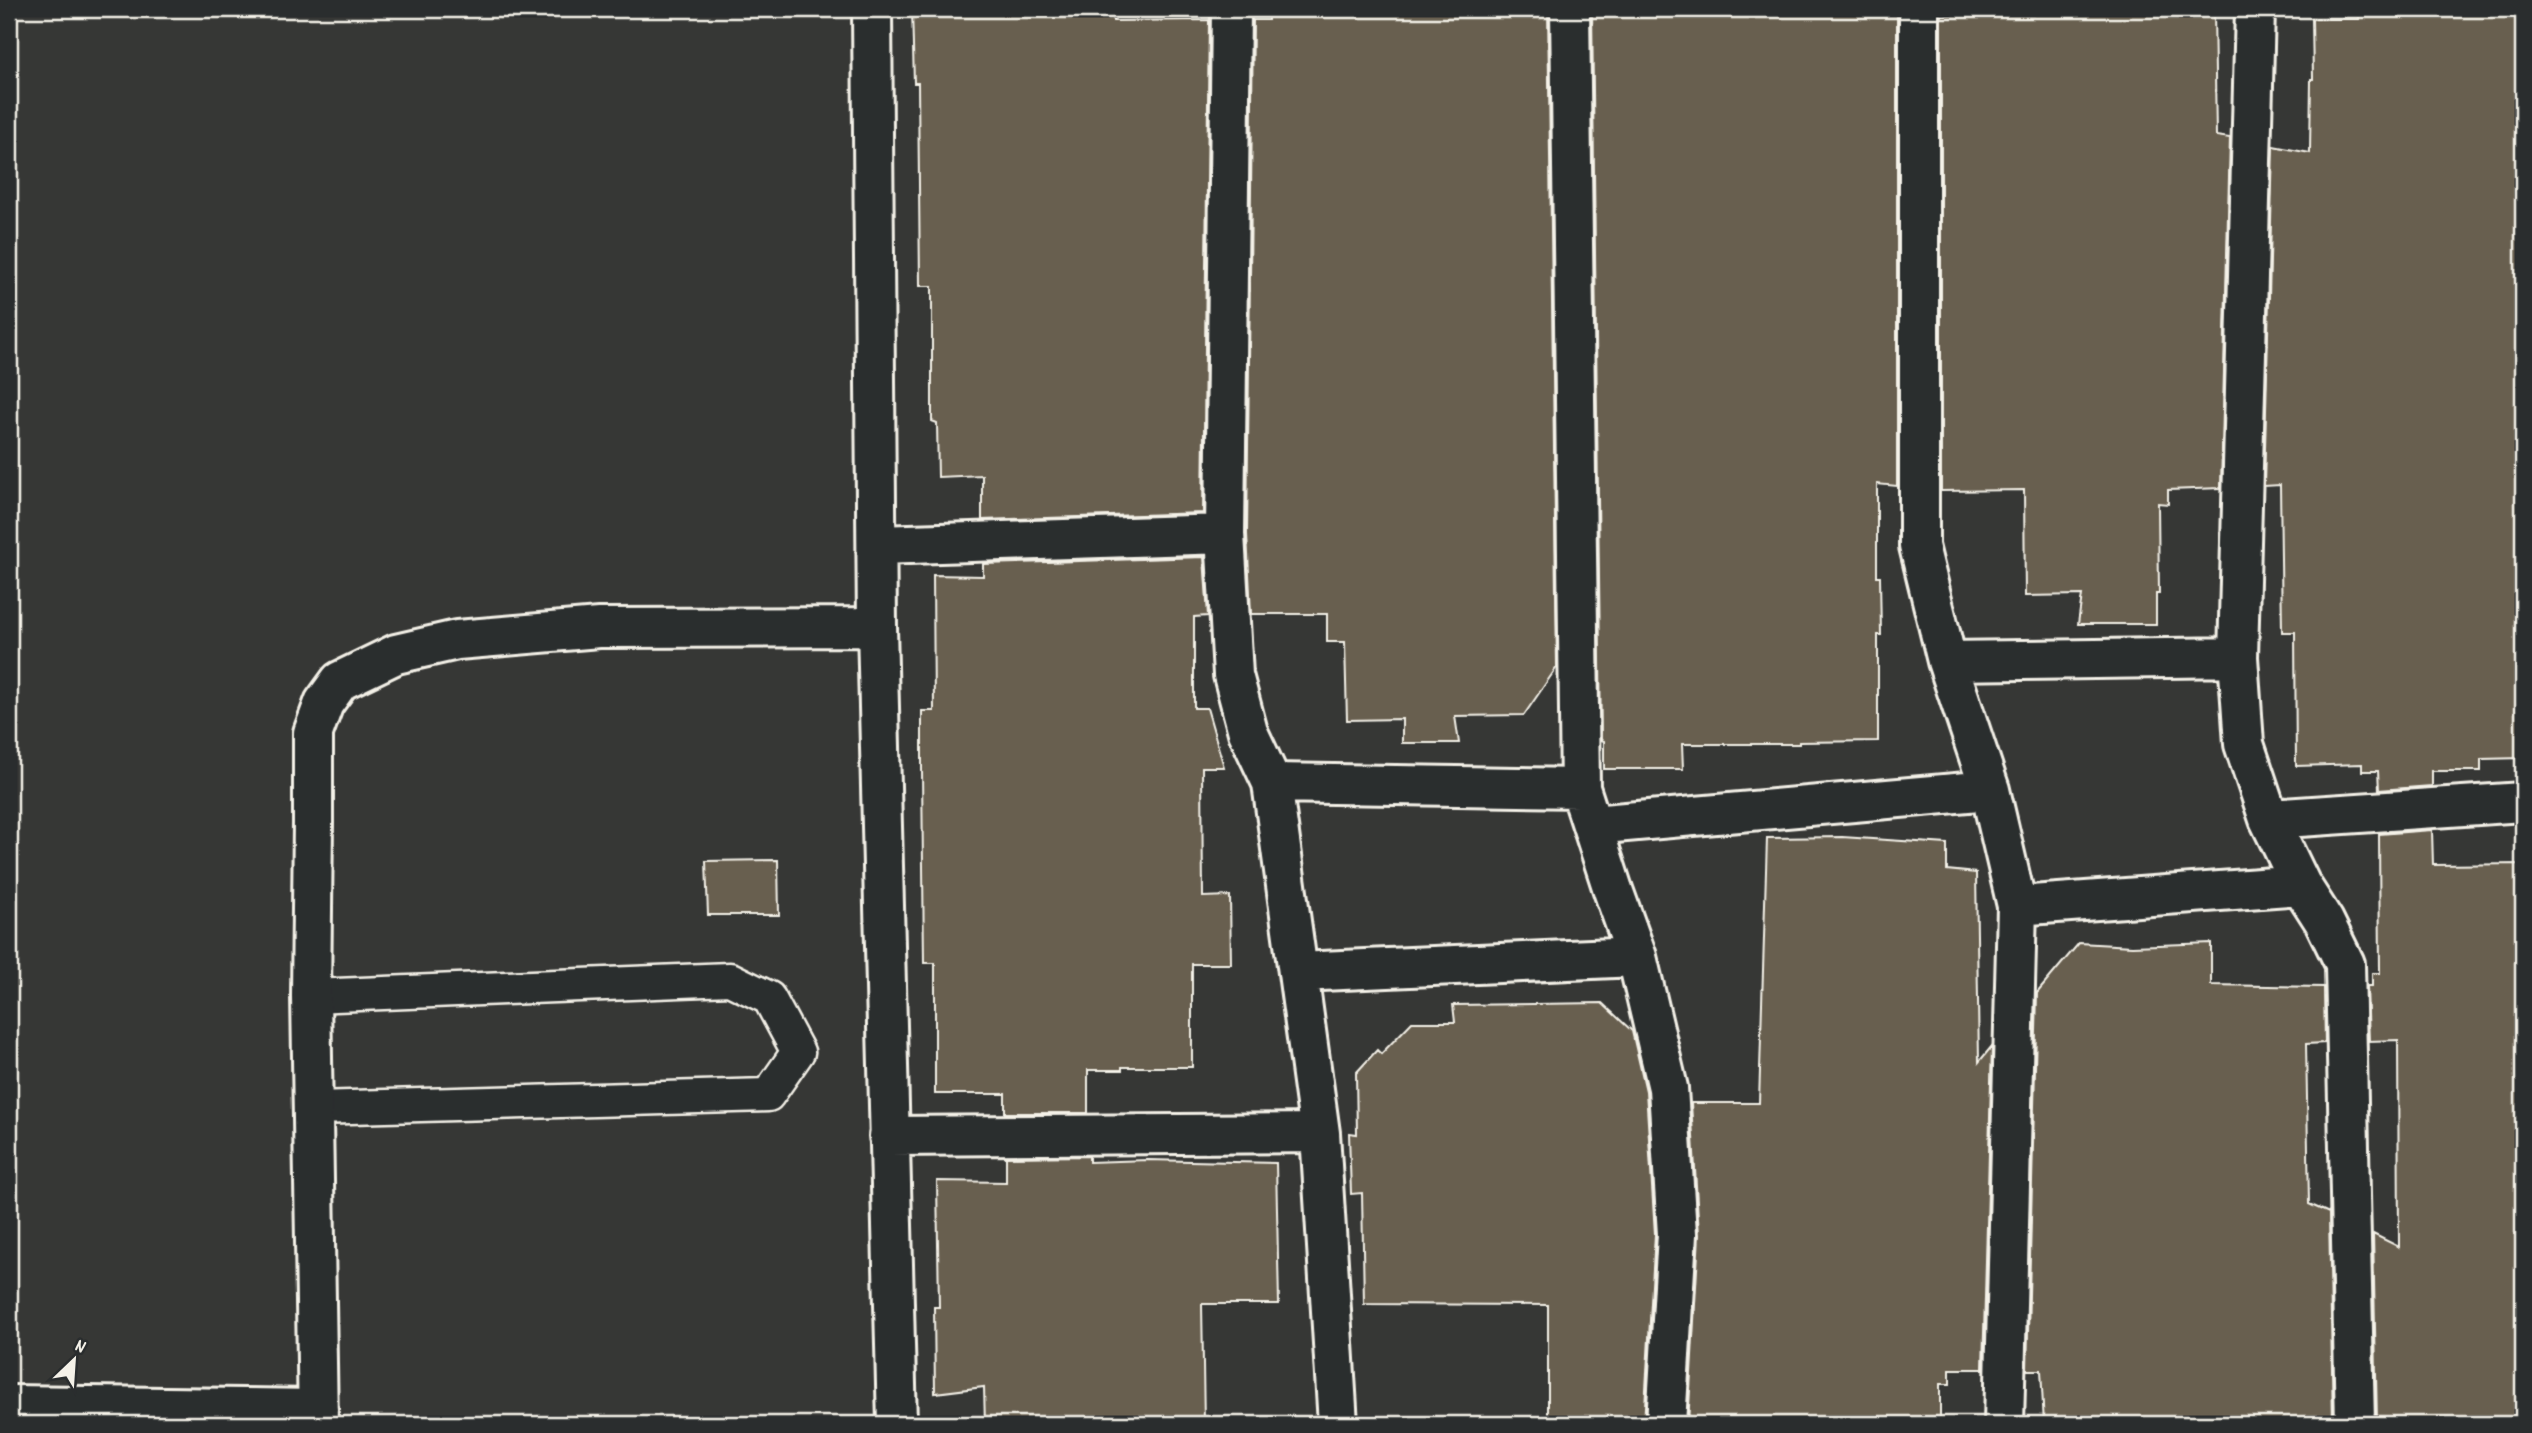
<svg xmlns="http://www.w3.org/2000/svg" width="2532" height="1433" viewBox="0 0 2532 1433" font-family="Dekko,sans-serif">
<rect width="100%" height="100%" fill="#363735"/>
<filter id="ink" filterUnits="userSpaceOnUse"><feTurbulence type="fractalNoise" baseFrequency=".0143" numOctaves="2"/><feDisplacementMap in="SourceGraphic" scale="14" xChannelSelector="R" yChannelSelector="G"/><feConvolveMatrix kernelMatrix="1 2 1 2 8 2 1 2 1" color-interpolation-filters="sRGB"/></filter>
<g filter="url(#ink)">
<path fill="#685f50" stroke="#f4f1e8" stroke-width="2" d="M 912,9 L 1113,9 L 1113,21 L 1209,20 L 1203,513 L 982,520 L 982,475 L 938,477 L 937,423 L 932,421 L 932,286 L 920,286 L 918,83 L 914,83 Z
M 1268,9 L 1548,9 L 1557,667 L 1524,715 L 1455,716 L 1459,743 L 1402,743 L 1402,719 L 1347,720 L 1345,642 L 1327,642 L 1327,614 L 1251,614 L 1247,534 L 1253,20 L 1268,20 Z
M 1592,9 L 1871,9 L 1871,16 L 1897,15 L 1897,486 L 1877,484 L 1877,576 L 1880,576 L 1881,635 L 1878,635 L 1878,741 L 1799,742 L 1799,744 L 1682,744 L 1683,769 L 1604,769 L 1604,741 L 1601,740 Z
M 2076,9 L 2205,9 L 2205,11 L 2214,11 L 2216,136 L 2230,138 L 2221,488 L 2168,490 L 2168,504 L 2158,503 L 2159,594 L 2156,594 L 2156,624 L 2078,624 L 2082,595 L 2025,596 L 2024,490 L 1941,491 L 1941,15 L 2034,15 L 2034,14 L 2076,13 Z
M 2359,9 L 2483,9 L 2483,13 L 2521,13 L 2523,758 L 2481,759 L 2481,771 L 2432,771 L 2432,786 L 2379,790 L 2378,771 L 2362,771 L 2362,764 L 2296,766 L 2295,632 L 2282,632 L 2280,485 L 2264,486 L 2273,146 L 2310,153 L 2311,79 L 2313,79 L 2312,19 L 2359,19 Z
M 1204,557 L 1208,616 L 1194,617 L 1194,708 L 1207,708 L 1224,767 L 1202,767 L 1203,897 L 1230,896 L 1231,964 L 1192,964 L 1192,1067 L 1122,1067 L 1122,1070 L 1088,1070 L 1088,1113 L 1005,1113 L 1005,1094 L 935,1094 L 935,963 L 924,963 L 922,770 L 922,711 L 934,711 L 933,575 L 983,576 L 983,564 Z
M 2432,830 L 2433,865 L 2523,864 L 2523,1424 L 2380,1424 L 2380,1421 L 2377,1421 L 2373,1234 L 2399,1247 L 2398,1040 L 2369,1041 L 2367,986 L 2372,986 L 2372,973 L 2380,973 L 2379,834 Z
M 1842,837 L 1947,844 L 1947,870 L 1976,873 L 1979,1062 L 1992,1046 L 1983,1369 L 1950,1369 L 1950,1384 L 1940,1384 L 1940,1424 L 1688,1424 L 1699,1235 L 1691,1103 L 1759,1103 L 1767,838 Z
M 778,860 L 779,915 L 708,915 L 706,861 Z
M 2079,943 L 2132,946 L 2211,943 L 2211,985 L 2324,987 L 2325,1043 L 2306,1044 L 2309,1204 L 2329,1213 L 2333,1422 L 2044,1424 L 2041,1370 L 2027,1370 L 2037,993 Z
M 1602,1003 L 1632,1031 L 1646,1091 L 1655,1234 L 1644,1424 L 1548,1424 L 1548,1305 L 1364,1304 L 1362,1193 L 1351,1194 L 1349,1133 L 1357,1134 L 1356,1073 L 1377,1050 L 1381,1054 L 1412,1022 L 1455,1022 L 1453,1005 Z
M 1089,1156 L 1089,1162 L 1148,1160 L 1276,1163 L 1279,1304 L 1202,1304 L 1204,1424 L 985,1424 L 984,1387 L 935,1393 L 934,1307 L 939,1307 L 937,1181 L 1006,1182 L 1006,1157 Z"/>
<g fill="none" stroke-linecap="round" stroke-linejoin="round">
<g stroke="#f4f1e8" stroke-width="37">
<path id="lane" d="M 311,996 L 730,979 L 769,998 L 798,1052 L 768,1095 L 315,1108"/>
</g>
<g stroke="#f4f1e8" stroke-width="44">
<path id="street" d="M 872,9 L 877,627 L 897,1424
M 1231,9 L 1225,534 L 1233,675 L 1248,732 L 1272,783 L 1320,1133 L 1338,1424
M 1570,9 L 1580,788 L 1613,890 L 1637,957 L 1668,1088 L 1677,1234 L 1666,1424
M 1919,9 L 1919,546 L 1947,661 L 1990,790 L 2017,906 L 2004,1424
M 2255,9 L 2238,657 L 2244,744 L 2269,819 L 2301,885 L 2324,921 L 2345,964 L 2355,1424
M 878,545 L 1225,534
M 1947,661 L 2238,657
M 1272,783 L 1580,788
M 2269,819 L 2523,802
M 1592,825 L 1990,790
M 2017,906 L 2301,885
M 1298,972 L 1637,957
M 889,1136 L 1320,1133
M 9,1405 L 318,1409
M 318,1424 L 311,996 L 313,823 L 313,733 L 324,703 L 340,681 L 396,654 L 457,640 L 599,628 L 877,627"/>
</g>
<use href="#lane" stroke="#2a2d2e" stroke-width="32"/>
<use href="#street" stroke="#2a2d2e" stroke-width="38"/>
</g>
</g>
<rect width="2532" height="1433" fill="none" stroke="#2a2d2e" stroke-width="35"/>
<rect x="18" y="18" width="2497" height="1398" fill="none" stroke="#f4f1e8" stroke-width="2.5" filter="url(#ink)"/>
<g transform="translate(74 1360) rotate(25)" stroke="#2a2d2e" stroke-width="5" paint-order="stroke">
<path d="M0-5L12 26L0 18L-12 26Z" fill="#f4f1e8"/>
<text y="-10" font-size="19" font-weight="bold" text-anchor="middle" fill="#f4f1e8">N</text>
</g>
</svg>
